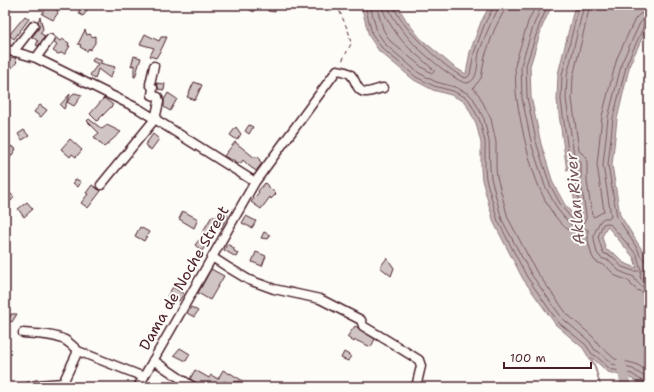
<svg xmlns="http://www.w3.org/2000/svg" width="654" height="392" viewBox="0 0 654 392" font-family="'Shantell Sans',sans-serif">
<rect width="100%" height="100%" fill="#fdfcf7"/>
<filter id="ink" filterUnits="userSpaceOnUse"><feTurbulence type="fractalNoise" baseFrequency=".025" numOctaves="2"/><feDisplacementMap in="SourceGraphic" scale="8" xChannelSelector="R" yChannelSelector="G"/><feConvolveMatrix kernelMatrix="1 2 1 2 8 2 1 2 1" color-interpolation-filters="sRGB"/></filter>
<g filter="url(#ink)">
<path fill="#c0b1b1" stroke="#91777b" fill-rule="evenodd" d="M 361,5 L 397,5 L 406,20 L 420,38 L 454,67 L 466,74 L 470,52 L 481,22 L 490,5 L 552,5 L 542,27 L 530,66 L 531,97 L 541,144 L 553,183 L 565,205 L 577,219 L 572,183 L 573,163 L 567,171 L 557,100 L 558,74 L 575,5 L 649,5 L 649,23 L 630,64 L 617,119 L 612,165 L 620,215 L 649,261 L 649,270 L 643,277 L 649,279 L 649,387 L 642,385 L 630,378 L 608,372 L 591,357 L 595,366 L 601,387 L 594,366 L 583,348 L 556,325 L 523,279 L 494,223 L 482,180 L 481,169 L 481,143 L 476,123 L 465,102 L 451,95 L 433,90 L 414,80 L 379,51 L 369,36 ZM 607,226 L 634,258 L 637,268 L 624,263 L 615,254 L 606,250 L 602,237 Z"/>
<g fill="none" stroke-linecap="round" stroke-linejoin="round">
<path stroke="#795961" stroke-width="1" d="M 365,5 L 372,34 L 382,48 L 416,77 L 434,86 L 453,91 L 467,98 L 469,100 L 480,121 L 485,142 L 485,169 L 486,179 L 498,221 L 527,277 L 558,322 L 586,345 L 592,354 L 596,356 L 610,369 L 632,374 L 644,382 L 646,387
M 370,5 L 377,32 L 386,45 L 419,73 L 436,82 L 455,87 L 469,94 L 473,98 L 484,119 L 489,141 L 490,168 L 491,178 L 502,220 L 531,274 L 562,318 L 589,341 L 595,350 L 599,352 L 612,364 L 633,369 L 649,380
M 376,5 L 383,29 L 390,41 L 423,68 L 432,73 L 434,72 L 434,70 C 426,63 418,56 410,49 C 401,41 383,17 382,5
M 388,5 C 389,15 406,35 413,43 C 420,51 458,84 467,83 C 479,81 477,62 479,53 C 482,44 486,34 490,25 C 493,18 498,12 498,5
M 394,5 C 396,24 448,71 465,78 L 468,77 L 470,74 L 474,53 L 485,23 L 493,8 L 493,5
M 504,5 L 504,11 L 495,28 L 485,56 L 481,78 L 478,82 L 473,88 L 479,95 L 491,119 L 496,142 L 496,168 L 497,177 L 508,218 L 536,271 L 567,314 L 593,337 L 599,345 L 615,359 L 636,364 L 649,372
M 536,5 L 528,22 L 516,61 L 515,67 C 516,77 515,89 517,100 C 523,136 534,192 558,220 C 567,230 573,236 586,229 L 588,230 L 588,241 L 592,256 L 595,261 L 599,263 L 606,266 L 616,276 L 629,281 L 632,286 L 637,290 L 644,293 L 649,294
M 542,5 L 534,24 L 521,65 L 522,98 L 532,146 L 545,186 L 558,210 L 569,223 L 574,226 L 579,226 L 583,223 L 586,219 L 586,215 L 581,183 L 581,163 L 579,159 L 574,155 L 566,99 L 567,76 L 584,5
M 548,5 L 539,26 L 526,65 L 527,97 L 537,145 L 550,185 L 562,207 L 573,220 L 576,221 L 580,220 L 581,216 L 576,183 L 577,165 L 575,162 L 570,161 L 569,159 L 561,100 L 562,75 L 579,5
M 590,5 L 573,77 L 572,99 L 579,151 L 585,156 L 587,162 L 587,182 L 592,215 L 594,217 L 603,212 L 604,211 L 597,165 L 602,116 L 617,58 L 635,19 L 640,14 L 649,12
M 649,18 L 644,19 L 640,23 L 622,62 L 608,118 L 603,165 L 611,216 L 610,218 L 604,218 L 600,221 L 594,234 L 594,239 L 597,253 L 601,258 L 610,261 L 619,271 L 634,277 C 637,284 641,287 649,288
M 649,23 L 646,24 L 644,26 L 627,63 L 613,118 L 608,165 L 617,217 L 635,245 L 639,252 L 639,254 L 645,261 L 649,262
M 649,268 L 646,268 L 643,271 L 641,270 L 637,255 L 610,224 L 607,223 L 603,224 L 598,237 L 603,253 L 613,257 L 622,267 L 634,271 L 640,271 L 641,273 L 640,276 L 641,279 L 646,282 L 649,283"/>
<path stroke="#c0b1b1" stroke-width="10" d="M 621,363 L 626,387"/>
</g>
<path fill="#d0c5c4" stroke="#4a1f2b" d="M 48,5 L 55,5 L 58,13 L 53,20 L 42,14 Z
M 241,5 L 250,5 L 255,7 L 254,12 Z
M 268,5 L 275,6 L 275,12 L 268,11 Z
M 82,7 L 86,7 L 87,11 L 83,16 L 78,13 Z
M 25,16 L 29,19 L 14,39 L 9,35 Z
M 40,17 L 43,29 L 40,33 L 45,36 L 38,46 L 36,45 L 38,41 L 32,37 L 39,28 L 39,25 L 38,21 Z
M 85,30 L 87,35 L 90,34 L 92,37 L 95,36 L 95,43 L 90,50 L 89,48 L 87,51 L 80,47 L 81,45 L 78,44 Z
M 145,34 L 159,41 L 161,37 L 167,37 L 162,48 L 156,58 L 150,56 L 154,48 L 140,44 Z
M 54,36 L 60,41 L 62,39 L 69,43 L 68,46 L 70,46 L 65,54 L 61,53 L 58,54 L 53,51 L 57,45 L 54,43 L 55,39 Z
M 5,55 L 16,58 L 15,60 L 17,62 L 10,70 L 7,68 L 5,71 Z
M 134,56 L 141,58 L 135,77 L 134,77 L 134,65 L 131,66 Z
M 94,57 L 102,61 L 100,63 L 115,67 L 110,78 L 98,69 L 95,79 L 90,75 L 98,64 L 92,61 Z
M 194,82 L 202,85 L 195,100 L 187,97 Z
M 156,83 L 165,84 L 164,90 L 158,89 L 158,86 Z
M 74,93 L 82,95 L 74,106 L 67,102 Z
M 168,93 L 177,99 L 170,111 L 164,107 L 164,100 Z
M 70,94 L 64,109 L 60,105 Z
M 104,98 L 113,105 L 97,121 L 90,114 Z
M 40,105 L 47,110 L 41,117 L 34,112 Z
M 89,119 L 102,129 L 107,125 L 121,132 L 104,147 L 94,137 L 99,133 L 87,121 Z
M 249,125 L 253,127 L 249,134 L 245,131 Z
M 236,127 L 241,134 L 237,140 L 230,135 Z
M 24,130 L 29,136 L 22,140 L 18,134 Z
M 153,134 L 159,139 L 151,150 L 145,145 Z
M 70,139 L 82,150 L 76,157 L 72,154 L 70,157 L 61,149 Z
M 235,142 L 255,158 L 257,156 L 260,159 L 259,160 L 262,163 L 256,171 L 249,166 L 243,160 L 241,163 L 237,164 L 235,163 L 234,160 L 231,160 L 224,156 Z
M 11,146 L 16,149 L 10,158 L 5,154 Z
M 76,179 L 81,182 L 78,187 L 73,183 Z
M 265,183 L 276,194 L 271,199 L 270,197 L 261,209 L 251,202 L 259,192 L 258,191 Z
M 92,185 L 101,191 L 88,208 L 81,203 L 88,194 L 86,193 Z
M 10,193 L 14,197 L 11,201 L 6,196 Z
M 27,202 L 33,209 L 24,217 L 18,209 Z
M 220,210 L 228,215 L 221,229 L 214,226 L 209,235 L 205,235 L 202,233 L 212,216 L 216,218 Z
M 183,211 L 198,219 L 194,228 L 179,219 Z
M 246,216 L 256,221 L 252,228 L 242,223 Z
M 140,227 L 149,232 L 144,241 L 135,236 Z
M 264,232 L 270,235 L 268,239 L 261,238 Z
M 199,240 L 206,245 L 202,251 L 195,245 Z
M 227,244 L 234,248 L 234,251 L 238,253 L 236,257 L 224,250 Z
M 256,252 L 266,256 L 262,266 L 252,262 Z
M 387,258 L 394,268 L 391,276 L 380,267 Z
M 211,269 L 224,276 L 210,300 L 198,293 Z
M 173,287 L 184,294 L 179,301 L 174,298 L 173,300 L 167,296 Z
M 191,307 L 198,311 L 194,317 L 187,313 Z
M 11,314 L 17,314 L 12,322 L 8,320 Z
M 355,326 L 375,339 L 371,347 L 355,340 L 354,342 L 347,337 Z
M 180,348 L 190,354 L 186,361 L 174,355 Z
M 344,352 L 351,356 L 348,361 L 341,358 Z
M 195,370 L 209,378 L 211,375 L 218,379 L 223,370 L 230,374 L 230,373 L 243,381 L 233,382 L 231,385 L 224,381 L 220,387 L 208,387 L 200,383 L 199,384 L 190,379 Z"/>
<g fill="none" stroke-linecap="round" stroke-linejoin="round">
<g stroke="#4a1f2b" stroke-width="11">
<path id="minor" d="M 5,49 L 36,58 L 139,109 L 255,182
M 13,52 L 34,25
M 36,58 L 50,39
M 101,185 L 155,119 L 159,102 L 158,97 L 152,95 L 153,88 L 150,84 L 154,66
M 212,257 L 229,268 L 249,280 L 274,289 L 320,299 L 361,320 L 363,326 L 368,329 L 385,339 L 419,360 L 421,366 L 416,387
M 23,333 C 37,334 53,334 65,340 C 70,343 74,347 78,351
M 153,360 L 193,387
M 29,387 L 36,385 L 63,383
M 61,387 L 78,351 L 144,377
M 138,387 L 255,182 L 337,70 C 342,71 347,71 351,75 C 356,80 356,90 364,92 C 369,93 377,89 383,88"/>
</g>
<path stroke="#4a1f2b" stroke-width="1" stroke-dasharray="4 3" stroke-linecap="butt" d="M 337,5 L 349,33 L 351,44 L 341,63"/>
<use href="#minor" stroke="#fdfcf7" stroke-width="8"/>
</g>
</g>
<g text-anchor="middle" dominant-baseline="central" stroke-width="4" stroke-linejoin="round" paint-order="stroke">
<g font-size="15" fill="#4a1f2b" stroke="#fdfcf7">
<text transform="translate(184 278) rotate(-60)">Dama de Noche Street</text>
</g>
<g font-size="16" font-style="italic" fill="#73525a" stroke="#fdfcf7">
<text transform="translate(575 199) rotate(-95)">Aklan River</text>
</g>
</g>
<rect width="654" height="392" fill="none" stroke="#fdfcf7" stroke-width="20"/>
<rect x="10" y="10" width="634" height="372" fill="none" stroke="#4a1f2b" stroke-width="1.5" filter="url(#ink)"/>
<path d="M504 362v6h87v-6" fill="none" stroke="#4a1f2b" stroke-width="2"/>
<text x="510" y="362" font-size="12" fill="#4a1f2b" stroke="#fdfcf7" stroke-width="3" paint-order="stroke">100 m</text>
</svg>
